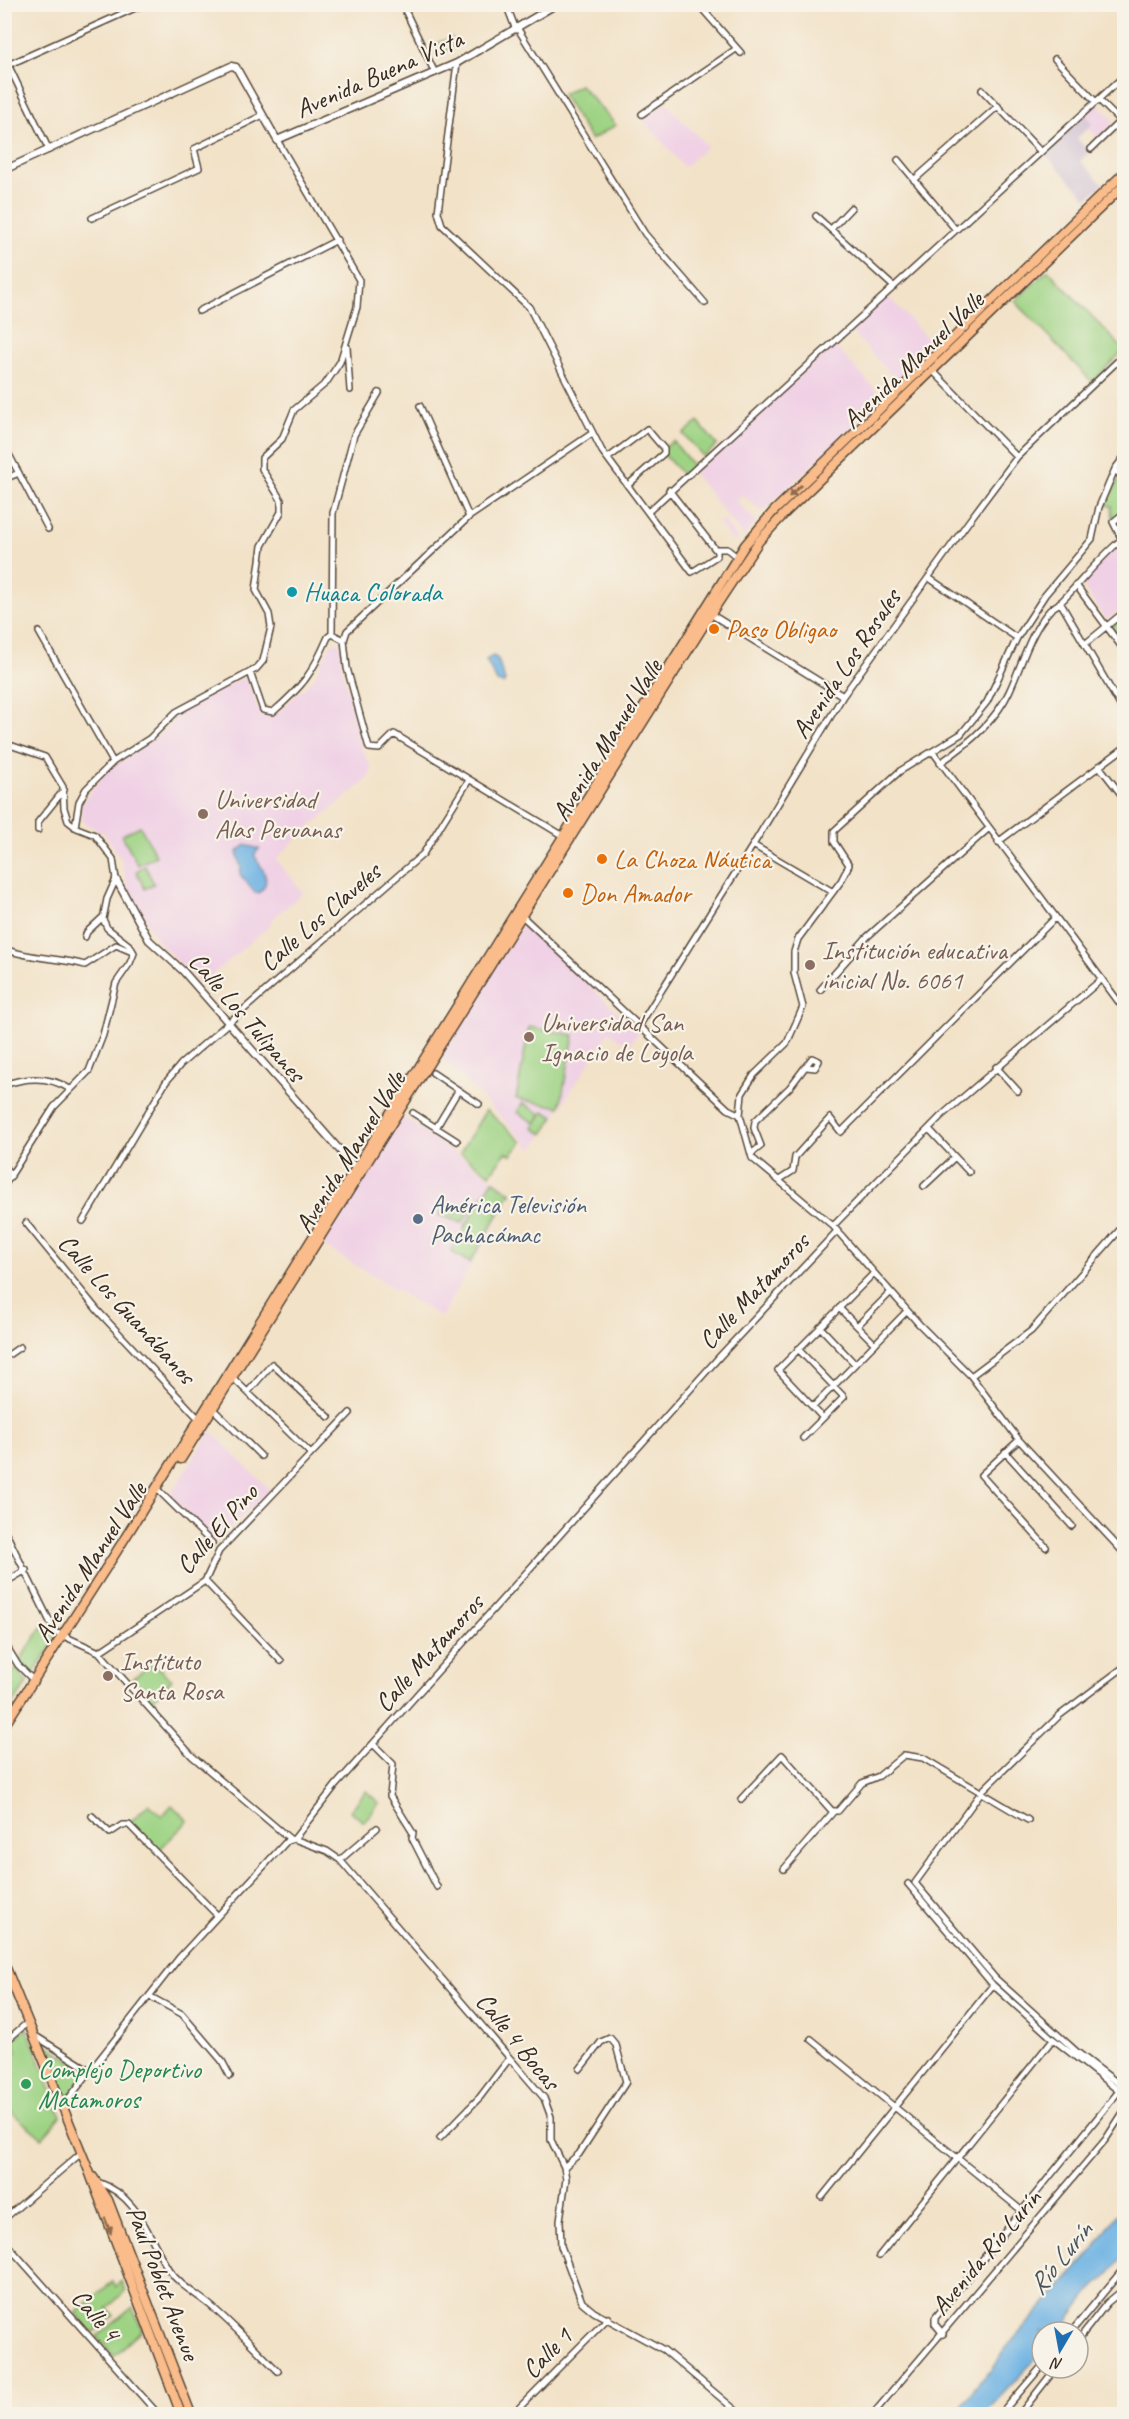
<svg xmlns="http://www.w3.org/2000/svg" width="1129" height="2419" viewBox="0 0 1129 2419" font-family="Caveat,sans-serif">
<rect width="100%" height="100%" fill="#f7f3e8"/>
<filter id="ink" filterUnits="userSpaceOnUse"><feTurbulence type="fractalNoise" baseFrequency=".0167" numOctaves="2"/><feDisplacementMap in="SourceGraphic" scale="12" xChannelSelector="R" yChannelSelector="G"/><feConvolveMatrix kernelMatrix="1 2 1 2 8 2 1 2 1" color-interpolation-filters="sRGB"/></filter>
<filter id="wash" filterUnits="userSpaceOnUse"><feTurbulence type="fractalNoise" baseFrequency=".008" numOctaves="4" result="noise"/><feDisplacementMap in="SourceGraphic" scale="24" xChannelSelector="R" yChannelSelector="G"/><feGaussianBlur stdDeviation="1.35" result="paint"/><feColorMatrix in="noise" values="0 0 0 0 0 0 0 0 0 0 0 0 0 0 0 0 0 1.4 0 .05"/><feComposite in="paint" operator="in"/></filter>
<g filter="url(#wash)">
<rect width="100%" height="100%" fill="#f2e2c8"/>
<path fill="#f0d0e5" d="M 665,102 L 707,146 L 684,167 L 641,117 Z
M 1097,104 L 1113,119 L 1113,124 L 1098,138 L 1088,128 L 1085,114 Z
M 887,295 L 936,348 L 899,383 L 850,330 Z
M 833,344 L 883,398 L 762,512 L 743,495 L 736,501 L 757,522 L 743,536 L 693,473 Z
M 722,519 L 738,539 L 733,542 L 718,522 Z
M 1119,545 L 1124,548 L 1124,608 L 1106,620 L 1081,583 L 1094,566 Z
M 332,642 L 341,644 L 342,667 L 362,749 L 371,768 L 370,774 L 365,782 L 304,831 L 276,859 L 303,893 L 270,921 L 272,924 L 201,984 L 157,941 L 128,889 L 121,859 L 104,833 L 83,822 L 81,805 L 107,770 L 168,729 L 179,712 L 242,678 L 247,679 L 260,713 L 266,716 L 278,713 L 314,678 Z
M 522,925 L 639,1031 L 629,1045 L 609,1032 L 533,1150 L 439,1054 Z
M 401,1116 L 513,1192 L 441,1317 L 322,1245 Z
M 211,1431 L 270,1490 L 215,1543 L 170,1495 Z"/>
<path fill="#cebed2" d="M 1085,114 L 1093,123 L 1077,138 L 1089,152 L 1080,161 L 1103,184 L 1087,198 L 1044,153 Z"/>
<path fill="#9ed384" stroke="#6c7e51" stroke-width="1.5" d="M 452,38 L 455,47 L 435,55 L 432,45 Z
M 580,85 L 616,125 L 591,140 L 562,94 Z
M 1048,270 L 1124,350 L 1092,382 L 1015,301 Z
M 698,422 L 717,445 L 704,457 L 683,434 Z
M 673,441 L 694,467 L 684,476 L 664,455 L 664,448 Z
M 1120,478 L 1124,483 L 1124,510 L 1113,519 L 1112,506 L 1105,505 Z
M 1124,617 L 1124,644 L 1112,627 Z
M 140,826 L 156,856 L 138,865 L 122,835 Z
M 145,866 L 154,884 L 145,889 L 136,871 Z
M 529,1027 L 574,1035 L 560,1107 L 516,1099 Z
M 523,1103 L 541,1114 L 535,1123 L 517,1112 Z
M 486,1110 L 522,1142 L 511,1155 L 506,1152 L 490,1174 L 460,1153 Z
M 544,1111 L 554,1117 L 543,1134 L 533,1128 Z
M 493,1180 L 511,1193 L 470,1263 L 450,1251 L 455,1243 L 464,1238 L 464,1228 Z
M 463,1204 L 471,1209 L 462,1223 L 439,1215 L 442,1211 L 446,1213 L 449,1209 L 457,1214 Z
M 45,1623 L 57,1638 L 34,1673 L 28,1673 L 21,1666 L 20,1660 Z
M 153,1663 L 172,1680 L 150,1703 L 130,1681 Z
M 16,1668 L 27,1683 L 8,1712 L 5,1709 L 4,1686 Z
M 366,1791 L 379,1803 L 364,1822 L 350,1811 Z
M 149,1804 L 162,1816 L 172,1805 L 188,1821 L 157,1852 L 129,1823 Z
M 27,2028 L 61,2116 L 42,2138 L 5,2107 L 5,2061 L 17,2052 L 14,2039 Z
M 38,2039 L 89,2072 L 62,2105 Z
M 113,2281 L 116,2287 L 122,2281 L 126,2291 L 107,2308 L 114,2316 L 93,2333 L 76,2313 Z
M 133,2307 L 142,2330 L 114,2356 L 97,2337 Z"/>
<path fill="#6db2e3" stroke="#546e80" stroke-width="1.5" d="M 493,656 L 498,659 L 505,681 L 503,684 L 497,682 L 486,660 Z
M 246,845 L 259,849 L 254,855 C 261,866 274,883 258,893 L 255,893 L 240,874 L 241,868 L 237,852 Z
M 1124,2205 L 1124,2255 L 1110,2273 L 1088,2294 L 1059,2332 L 1042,2332 L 1042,2352 L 984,2414 L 956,2414 L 980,2381 L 992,2370 L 1006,2348 L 1092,2251 Z"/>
</g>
<g filter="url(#ink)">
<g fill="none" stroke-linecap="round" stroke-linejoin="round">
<g stroke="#564638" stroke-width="8">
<path id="minor" d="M 402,4 L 435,73
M 506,4 L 516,30
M 698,4 L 741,53
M 518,29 L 645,234 L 705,303
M 4,56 L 49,150
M 1055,59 L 1096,102
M 457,63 L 438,212 L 442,225 L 529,307 L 602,451 L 692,572 L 717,556 L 717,551
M 8,65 L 144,4
M 982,90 L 1041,152
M 1099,100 L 1124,125
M 642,114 L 736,49
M 1091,149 L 1120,121
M 898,160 L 956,230
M 914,180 L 998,106
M 816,216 L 894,287
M 92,218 L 199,168 L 194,149 L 263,115
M 831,229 L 851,208
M 199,311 L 337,240
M 347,347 L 350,390
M 932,370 L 1017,457
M 420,406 L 469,517
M 4,445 L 48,529
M 1124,457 L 1115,469 L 1099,507 L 1092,539 L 1045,595 L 1017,638 L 987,702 L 961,734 L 900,771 L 834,831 L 834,842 L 849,865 L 841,881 L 798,939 L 794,952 L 794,973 L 803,1007 L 787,1043 L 754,1075 L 742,1094 L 740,1115 L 752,1158 L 833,1226 L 919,1324 L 971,1376 L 1019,1440 L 1124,1553
M 608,458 L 647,429 L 664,449 L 664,453 L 628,485
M 1115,469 L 1124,480
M 4,479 L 19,473
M 669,490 L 715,549 L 727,549 L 737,557
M 648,512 L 1124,76
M 1124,513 L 1113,522 L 1124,544
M 929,578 L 1017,638
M 1076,585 L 1124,650
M 1060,602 L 1124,712
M 709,613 L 843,696
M 39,632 L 113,762
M 332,634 L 333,513 L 354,435 L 379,393
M 344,640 L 347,631 L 469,517 L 591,434
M 1085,644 L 1124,612
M 250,672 L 263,710 L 273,712 C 303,686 312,674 328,637 L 332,634 L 344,640 L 347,668 L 369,748 L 379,749 L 394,734 L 565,837
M 4,743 L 45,757 L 63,787 L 64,808 L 68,821 L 77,828 L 95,835 L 113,859 L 116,879 L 107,899 L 103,919 L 107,928 L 130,946 L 134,953 L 130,963 L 116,983 L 103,1035 L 89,1071 L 54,1107 L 4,1186
M 933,752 L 1124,1009
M 940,763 C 967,745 995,722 1009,692 C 1022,665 1029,633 1050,610 C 1053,607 1057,605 1061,602 C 1082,581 1097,560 1121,540
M 1099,766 L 1124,798
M 75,827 L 79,802 L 86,789 L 113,762 L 150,738 L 176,712 L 256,669 L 263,661 L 271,627 L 269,614 L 256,590 L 262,546 L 281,512 L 281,500 L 262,469 L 262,458 L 282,439 L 294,410 L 326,383 L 340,362 L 357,307 L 359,280 L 277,140
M 38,830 L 38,822 L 64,790
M 998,842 L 1124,748
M 753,845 L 833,892
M 520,914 L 698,1081 L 728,1109 L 740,1115
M 85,937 L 87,932 L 103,917
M 7,950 C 33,959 59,958 85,965 L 116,945 L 130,951
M 820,990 L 867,937 L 988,829
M 639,1026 L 753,845 L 843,696 L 969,521 L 1017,457 L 1124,355
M 996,1067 L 1018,1091
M 433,1073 L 479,1104
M 4,1085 C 26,1077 50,1076 70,1089
M 413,1113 L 457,1141
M 436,1128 L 458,1091
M 929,1129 L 969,1172
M 751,1154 L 761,1146 L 754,1128 L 755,1121 L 790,1087 L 812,1058 L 819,1061 L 815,1068 L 807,1067
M 4,1166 L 11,1176
M 779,1180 L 793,1171 L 795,1157 L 830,1118 L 841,1132 L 1055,918
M 924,1186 L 955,1157
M 83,1221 L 166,1082 L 181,1064 L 423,854 L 469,780
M 26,1223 L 98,1311 L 199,1419
M 833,1226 L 941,1116 L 1102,979
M 839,1308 L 875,1344
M 857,1326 L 891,1292
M 820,1327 L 855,1364
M 798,1349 L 844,1397 L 803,1438
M 4,1358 L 20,1347
M 971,1376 L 1031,1331 L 1124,1225
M 233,1378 L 311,1454
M 248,1392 L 272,1364 L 329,1417
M 813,1407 L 907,1311
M 213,1409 L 261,1456
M 823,1418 L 778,1370 L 874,1273
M 1019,1440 L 981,1475 L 1046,1547
M 1005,1452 L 1072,1526
M 156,1488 L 212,1543
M 4,1529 L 55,1632 L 99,1652 L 192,1756 L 290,1839
M 205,1581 L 281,1661
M 4,1583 L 26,1570
M 4,1642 L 18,1665 L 34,1681
M 99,1652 L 205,1581 L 219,1551 L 350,1413
M 1124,1667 L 1060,1715 L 982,1791 L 915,1883 L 995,1978 L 1077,2052 L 1124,2088
M 373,1744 L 393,1764 L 390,1796 L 413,1833 L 412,1838 L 437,1887
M 741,1799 L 782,1755 L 832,1811 L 838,1811 L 862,1783 L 879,1776 L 904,1755 L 923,1758 L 1028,1820
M 92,1816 L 110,1833 L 122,1825 L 129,1825 L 217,1915
M 294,1839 L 327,1851 L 340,1860 L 544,2098 L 551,2117 L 551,2140 L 564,2167 L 566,2179 L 560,2220 L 561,2246 L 582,2302 L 594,2312 L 664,2350 L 740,2414
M 340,1860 L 377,1828
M 784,1869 L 834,1811
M 908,1884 L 993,1985 L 1053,2039 L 1119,2091 L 935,2318 L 935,2324 L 943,2334
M 149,1996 L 182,2014 L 222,2061 L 230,2076
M 34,2035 L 91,2071
M 811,2039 L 1021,2210
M 4,2043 L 27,2023
M 62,2107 L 179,1958 L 287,1841 L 294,1839 L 336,1785 L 721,1355 L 837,1231
M 440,2138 L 480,2097 L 509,2059
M 564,2167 L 579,2154 L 626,2082 L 616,2045 L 610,2038 L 601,2042 L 580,2069
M 98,2182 C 140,2197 148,2238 169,2270 C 180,2286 197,2294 211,2306 C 235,2326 256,2350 278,2371
M 822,2197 L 993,1985
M 4,2219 L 80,2154
M 4,2241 L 158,2414
M 879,2256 L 1053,2039
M 1071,2332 L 1124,2268
M 1078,2340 L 1107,2303 L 1124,2289
M 513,2414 L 608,2318
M 873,2414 L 1106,2139 L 1124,2111
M 1001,2414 L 1042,2366
M 1020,2414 L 1056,2368"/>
</g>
<g stroke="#564638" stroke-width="9">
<path id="tertiary" d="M 4,170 L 231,66 L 236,67 L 277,140 L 457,63 L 557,4
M 116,879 L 149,940 L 183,971 L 358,1171"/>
</g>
<g stroke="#564638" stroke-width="11">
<path id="primary" d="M 181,1459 L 714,609 L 759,541 L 785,513 L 1124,185
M 4,1726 L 115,1554 L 745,545 L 773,512 L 1124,173
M 4,1963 L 89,2171 L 181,2414
M 93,2177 L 108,2200 L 191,2414"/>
</g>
<use href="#minor" stroke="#fff" stroke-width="5"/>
<use href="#tertiary" stroke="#fff" stroke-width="6"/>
<use href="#primary" stroke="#f9bc8a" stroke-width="8"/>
</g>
<defs><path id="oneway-solid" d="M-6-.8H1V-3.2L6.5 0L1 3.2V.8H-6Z" transform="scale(1.5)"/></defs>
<g fill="#906c4f">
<use href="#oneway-solid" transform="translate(795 491) rotate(136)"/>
<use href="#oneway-solid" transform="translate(108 2226) rotate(69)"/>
</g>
</g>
<circle fill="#0f9aa8" stroke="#f7f3e8" stroke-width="2" cx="292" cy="592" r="6"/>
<g fill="#e8710a" stroke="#f7f3e8" stroke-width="2">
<circle cx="714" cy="629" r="6"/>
<circle cx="602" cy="859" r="6"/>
<circle cx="568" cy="893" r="6"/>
</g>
<g fill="#8d6e63" stroke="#f7f3e8" stroke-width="2">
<circle cx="203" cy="814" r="6"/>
<circle cx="810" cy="965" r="6"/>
<circle cx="529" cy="1037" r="6"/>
<circle cx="108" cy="1676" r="6"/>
</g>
<circle fill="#5c6f8a" stroke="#f7f3e8" stroke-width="2" cx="418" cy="1219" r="6"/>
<circle fill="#2e9e5b" stroke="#f7f3e8" stroke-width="2" cx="26" cy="2084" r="6"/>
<g text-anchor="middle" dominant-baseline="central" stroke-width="4.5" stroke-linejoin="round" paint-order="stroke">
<g font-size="26" fill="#3b2a1e" stroke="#f7f3e8">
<text transform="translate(379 74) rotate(-24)">Avenida Buena Vista</text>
<text transform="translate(913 360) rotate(-44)">Avenida Manuel Valle</text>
<text transform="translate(846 664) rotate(-56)">Avenida Los Rosales</text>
<text transform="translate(607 740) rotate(-58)">Avenida Manuel Valle</text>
<text transform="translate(320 917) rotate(-41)">Calle Los Claveles</text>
<text transform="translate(247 1017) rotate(49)">Calle Los Tulipanes</text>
<text transform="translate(350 1152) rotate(-58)">Avenida Manuel Valle</text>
<text transform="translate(754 1291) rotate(-47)">Calle Matamoros</text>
<text transform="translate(127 1309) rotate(48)">Calle Los Guanábanos</text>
<text transform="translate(217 1529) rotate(-49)">Calle El Pino</text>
<text transform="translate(90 1562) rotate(-57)">Avenida Manuel Valle</text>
<text transform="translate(429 1653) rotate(-48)">Calle Matamoros</text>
<text transform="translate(518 2041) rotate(51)">Calle 4 Bocas</text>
<text transform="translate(986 2252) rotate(-50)">Avenida Río Lurín</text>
<text transform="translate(163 2283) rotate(69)">Paul Poblet Avenue</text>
<text transform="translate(96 2315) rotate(49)">Calle 4</text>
<text transform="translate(547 2353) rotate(-46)">Calle 1</text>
</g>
<g font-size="26" fill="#0d838f" stroke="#f7f3e8" text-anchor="start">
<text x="304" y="592">Huaca Colorada</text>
</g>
<g font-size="26" fill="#c56008" stroke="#f7f3e8" text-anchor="start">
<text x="726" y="629">Paso Obligao</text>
<text x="614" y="859">La Choza Náutica</text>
<text x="580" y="893">Don Amador</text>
</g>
<g font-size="26" fill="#785e54" stroke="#f7f3e8" text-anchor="start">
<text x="215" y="799">Universidad<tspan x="215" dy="30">Alas Peruanas</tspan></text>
<text x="822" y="950">Institución educativa<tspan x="822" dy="30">inicial No. 6061</tspan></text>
<text x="541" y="1022">Universidad San<tspan x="541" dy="30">Ignacio de Loyola</tspan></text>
<text x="120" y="1661">Instituto<tspan x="120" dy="30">Santa Rosa</tspan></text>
</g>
<g font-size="26" fill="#4e5e75" stroke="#f7f3e8" text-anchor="start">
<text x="430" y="1204">América Televisión<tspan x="430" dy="30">Pachacámac</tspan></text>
</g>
<g font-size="26" fill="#27864d" stroke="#f7f3e8" text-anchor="start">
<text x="38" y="2069">Complejo Deportivo<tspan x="38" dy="30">Matamoros</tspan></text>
</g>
<g font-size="27" font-style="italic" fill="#4a5359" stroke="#f7f3e8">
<text transform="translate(1060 2258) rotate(-51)">Río Lurín</text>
</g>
</g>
<rect width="1129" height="2419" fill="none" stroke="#f7f3e8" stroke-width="24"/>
<g transform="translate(1060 2350) rotate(190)"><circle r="28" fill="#f7f3e8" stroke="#aca397" stroke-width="1.5"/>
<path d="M0-4.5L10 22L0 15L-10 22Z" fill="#1f6fb2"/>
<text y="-9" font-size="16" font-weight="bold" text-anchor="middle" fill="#3b2a1e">N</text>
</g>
</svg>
